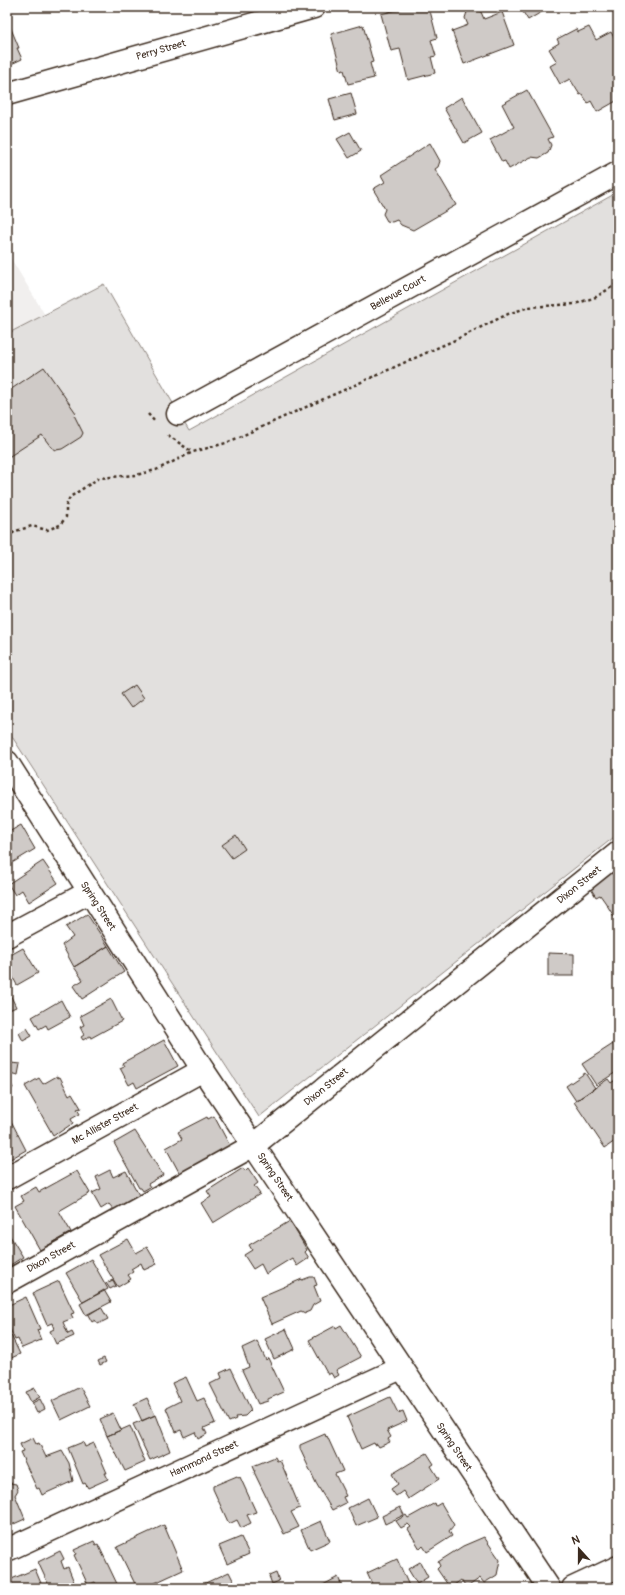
<svg xmlns="http://www.w3.org/2000/svg" width="625" height="1595" viewBox="0 0 625 1595" font-family="Pangolin,sans-serif">
<rect width="100%" height="100%" fill="#fff"/>
<filter id="ink" filterUnits="userSpaceOnUse"><feTurbulence type="fractalNoise" baseFrequency=".025" numOctaves="2"/><feDisplacementMap in="SourceGraphic" scale="8" xChannelSelector="R" yChannelSelector="G"/><feConvolveMatrix kernelMatrix="1 2 1 2 8 2 1 2 1" color-interpolation-filters="sRGB"/></filter>
<g filter="url(#ink)">
<path fill="#f1efee" d="M 7,252 L 45,315 L 7,334 Z"/>
<path fill="#e2e0de" stroke="#8e857e" d="M 618,192 L 618,834 L 259,1117 L 7,729 L 7,334 L 104,284 L 189,431 Z"/>
<path fill="#cfcac7" stroke="#3b2a1e" d="M 408,7 L 429,7 L 437,38 L 431,40 L 436,56 L 431,57 L 435,73 L 408,80 L 400,49 L 391,51 L 381,14 Z
M 520,7 L 550,7 L 528,20 Z
M 476,9 L 481,12 L 484,19 L 502,12 L 514,45 L 464,64 L 452,31 L 468,25 L 465,18 L 467,12 Z
M 7,19 L 19,48 L 17,48 L 22,59 L 7,66 Z
M 363,25 L 373,62 L 370,63 L 374,78 L 348,84 L 344,70 L 341,71 L 331,34 Z
M 589,27 L 596,40 L 611,32 L 618,45 L 618,100 L 597,112 L 591,101 L 588,103 L 582,94 L 580,95 L 570,79 L 560,84 L 550,66 L 557,62 L 549,49 L 559,43 L 557,39 L 576,29 L 578,32 Z
M 527,90 L 553,137 L 548,139 L 551,145 L 548,153 L 539,158 L 531,157 L 509,169 L 505,161 L 502,162 L 490,140 L 514,127 L 502,104 Z
M 351,93 L 357,114 L 335,120 L 329,99 Z
M 462,97 L 482,133 L 464,143 L 444,108 Z
M 350,132 L 361,151 L 349,158 L 337,139 Z
M 430,143 L 440,161 L 438,167 L 435,169 L 456,205 L 413,230 L 401,225 L 397,220 L 392,222 L 387,221 L 383,214 L 385,209 L 373,189 L 385,182 L 381,175 Z
M 44,367 L 76,413 L 74,415 L 83,433 L 81,437 L 62,449 L 56,450 L 51,447 L 42,435 L 7,458 L 7,392 Z
M 135,685 L 144,698 L 131,708 L 121,694 Z
M 21,825 L 35,849 L 7,866 L 7,833 Z
M 236,835 L 245,849 L 232,858 L 222,845 Z
M 43,861 L 58,883 L 29,902 L 22,890 L 15,895 L 8,884 Z
M 618,865 L 618,923 L 605,902 L 600,895 L 596,897 L 591,889 Z
M 87,914 L 108,946 L 74,967 L 62,945 L 73,937 L 66,927 Z
M 108,946 L 124,972 L 82,999 L 73,986 L 83,980 L 74,967 Z
M 23,948 L 38,973 L 17,985 L 7,967 L 7,957 Z
M 548,953 L 574,954 L 574,976 L 548,976 Z
M 7,988 L 16,1007 L 7,1011 Z
M 111,999 L 122,1021 L 91,1038 L 90,1036 L 83,1040 L 81,1037 L 84,1035 L 80,1027 L 84,1025 L 80,1016 Z
M 61,1000 L 70,1017 L 48,1029 L 46,1025 L 39,1029 L 32,1017 Z
M 27,1028 L 32,1036 L 23,1041 L 19,1033 Z
M 164,1040 L 178,1066 L 137,1088 L 134,1082 L 129,1085 L 120,1068 L 124,1066 L 122,1063 Z
M 613,1044 L 618,1051 L 618,1071 L 596,1085 L 582,1064 Z
M 11,1063 L 20,1064 L 18,1075 L 9,1073 Z
M 585,1073 L 595,1088 L 576,1101 L 566,1086 Z
M 57,1076 L 58,1078 L 60,1077 L 69,1095 L 72,1093 L 81,1108 L 77,1109 L 80,1114 L 71,1119 L 73,1123 L 57,1134 L 56,1133 L 53,1135 L 25,1086 L 39,1078 L 43,1084 Z
M 618,1078 L 618,1139 L 605,1148 L 574,1102 L 608,1079 L 611,1083 Z
M 11,1084 L 13,1088 L 7,1092 L 7,1086 Z
M 7,1113 L 26,1150 L 7,1161 Z
M 214,1116 L 230,1146 L 180,1174 L 166,1148 L 182,1139 L 178,1132 L 207,1117 L 208,1119 Z
M 135,1131 L 163,1175 L 148,1184 L 150,1187 L 143,1191 L 141,1188 L 139,1188 L 114,1143 Z
M 243,1168 L 245,1171 L 248,1168 L 258,1183 L 254,1186 L 260,1194 L 213,1223 L 201,1203 L 211,1197 L 207,1191 Z
M 110,1170 L 113,1177 L 126,1171 L 140,1197 L 115,1211 L 109,1204 L 101,1209 L 92,1193 L 101,1189 L 96,1177 Z
M 77,1171 L 90,1193 L 59,1211 L 71,1232 L 40,1250 L 15,1206 L 24,1201 L 21,1196 L 36,1187 L 39,1192 Z
M 290,1221 L 307,1250 L 305,1252 L 309,1258 L 297,1266 L 292,1258 L 266,1274 L 261,1264 L 253,1269 L 244,1255 L 252,1250 L 249,1245 Z
M 7,1231 L 23,1257 L 7,1267 Z
M 128,1239 L 136,1253 L 147,1247 L 157,1264 L 144,1270 L 141,1263 L 131,1269 L 133,1272 L 128,1275 L 131,1279 L 118,1287 L 98,1255 Z
M 91,1259 L 108,1289 L 83,1302 L 66,1273 Z
M 310,1277 L 314,1277 L 317,1285 L 314,1286 L 320,1301 L 313,1305 L 310,1311 L 305,1313 L 301,1311 L 272,1324 L 260,1297 L 302,1279 L 302,1280 Z
M 113,1280 L 116,1286 L 110,1289 L 106,1283 Z
M 59,1281 L 74,1313 L 71,1314 L 73,1318 L 63,1322 L 68,1334 L 72,1332 L 74,1336 L 56,1344 L 50,1331 L 54,1329 L 52,1323 L 47,1325 L 33,1293 Z
M 104,1290 L 111,1302 L 86,1315 L 80,1304 Z
M 26,1297 L 40,1329 L 37,1330 L 41,1340 L 22,1348 L 18,1339 L 15,1340 L 7,1322 L 7,1306 Z
M 101,1307 L 108,1319 L 98,1324 L 95,1320 L 92,1322 L 88,1315 Z
M 341,1325 L 361,1357 L 336,1370 L 339,1375 L 334,1378 L 331,1373 L 328,1375 L 309,1340 L 335,1326 L 336,1328 Z
M 7,1327 L 20,1354 L 7,1360 Z
M 286,1329 L 295,1349 L 274,1359 L 265,1339 Z
M 257,1341 L 266,1360 L 268,1358 L 284,1392 L 268,1399 L 268,1401 L 258,1404 L 242,1370 L 249,1367 L 242,1348 Z
M 104,1358 L 106,1362 L 100,1365 L 98,1361 Z
M 231,1368 L 251,1410 L 245,1416 L 235,1417 L 236,1419 L 229,1422 L 210,1384 L 222,1378 L 220,1373 Z
M 186,1377 L 197,1401 L 204,1398 L 215,1423 L 204,1428 L 207,1434 L 198,1439 L 195,1432 L 184,1437 L 181,1430 L 176,1432 L 166,1408 L 180,1401 L 172,1383 Z
M 80,1387 L 90,1406 L 61,1420 L 52,1401 Z
M 35,1388 L 40,1397 L 31,1402 L 26,1392 Z
M 390,1397 L 398,1413 L 403,1411 L 407,1421 L 387,1430 L 391,1437 L 388,1439 L 390,1442 L 379,1447 L 377,1444 L 375,1445 L 374,1443 L 361,1449 L 347,1417 Z
M 147,1398 L 155,1415 L 142,1421 L 134,1404 Z
M 40,1399 L 45,1409 L 37,1413 L 32,1403 Z
M 113,1413 L 121,1430 L 107,1436 L 100,1419 Z
M 156,1415 L 170,1451 L 150,1460 L 133,1424 Z
M 130,1426 L 145,1462 L 125,1471 L 107,1436 Z
M 325,1434 L 326,1437 L 327,1436 L 343,1471 L 335,1474 L 346,1496 L 343,1497 L 346,1503 L 332,1510 L 316,1483 L 300,1449 L 300,1445 Z
M 33,1438 L 36,1444 L 39,1443 L 46,1457 L 62,1451 L 69,1463 L 73,1481 L 42,1495 L 39,1488 L 37,1489 L 20,1452 L 23,1451 L 20,1444 Z
M 83,1442 L 85,1447 L 94,1443 L 107,1473 L 105,1473 L 108,1479 L 88,1488 L 85,1483 L 83,1484 L 68,1448 Z
M 427,1453 L 434,1464 L 431,1466 L 439,1479 L 408,1499 L 403,1491 L 396,1496 L 391,1489 L 398,1484 L 392,1474 Z
M 275,1457 L 277,1461 L 280,1460 L 300,1508 L 291,1512 L 299,1527 L 284,1534 L 254,1472 L 255,1471 L 253,1466 Z
M 7,1476 L 10,1483 L 16,1484 L 18,1490 L 15,1495 L 25,1519 L 7,1527 Z
M 237,1476 L 238,1478 L 240,1477 L 256,1512 L 247,1515 L 251,1523 L 241,1528 L 237,1520 L 229,1524 L 213,1489 L 213,1486 Z
M 368,1498 L 377,1517 L 356,1526 L 348,1508 Z
M 435,1503 L 436,1506 L 441,1503 L 454,1525 L 449,1531 L 452,1536 L 427,1552 L 423,1546 L 420,1549 L 408,1529 L 411,1527 L 408,1524 L 401,1528 L 396,1521 L 406,1515 L 408,1518 Z
M 400,1507 L 404,1515 L 385,1524 L 382,1516 Z
M 321,1521 L 330,1541 L 310,1550 L 301,1530 Z
M 164,1525 L 183,1570 L 144,1588 L 137,1588 L 117,1547 Z
M 241,1537 L 249,1554 L 227,1564 L 219,1546 Z
M 484,1537 L 500,1560 L 497,1575 L 484,1583 L 480,1578 L 466,1588 L 461,1580 L 450,1588 L 437,1569 L 440,1566 L 438,1562 L 463,1546 Z
M 94,1541 L 96,1545 L 98,1544 L 119,1588 L 97,1588 L 95,1582 L 88,1585 L 74,1555 L 76,1554 L 74,1550 Z
M 60,1551 L 64,1559 L 61,1561 L 64,1569 L 68,1567 L 76,1587 L 74,1588 L 50,1588 L 38,1562 Z
M 397,1559 L 410,1588 L 374,1588 L 367,1573 Z
M 420,1562 L 428,1577 L 417,1584 L 408,1569 Z
M 35,1569 L 43,1588 L 7,1588 L 7,1581 Z
M 229,1572 L 237,1588 L 200,1588 L 199,1586 Z
M 276,1573 L 279,1581 L 272,1584 L 269,1576 Z
M 338,1577 L 343,1588 L 322,1588 L 321,1586 Z"/>
<g fill="none" stroke-linecap="round" stroke-linejoin="round">
<g stroke="#3b2a1e" stroke-width="25">
<path id="minor" d="M 7,94 L 314,7
M 178,414 L 618,173
M 7,936 L 89,892
M 7,1178 L 203,1070
M 7,1282 L 254,1145 L 618,853
M 7,1550 L 401,1368"/>
</g>
<g stroke="#3b2a1e" stroke-width="25">
<path id="major" d="M 7,762 L 203,1070 L 549,1588
M 573,1588 L 618,1567"/>
</g>
<path stroke="#3b2a1e" stroke-width="2.5" stroke-dasharray="3 3" stroke-linecap="butt" d="M 148,414 L 156,423
M 168,435 L 192,452
M 7,537 L 16,531 L 32,526 L 47,530 L 60,525 L 66,517 L 66,506 L 70,497 L 99,478 L 136,475 L 156,470 L 193,452 L 226,443 L 457,339 L 508,314 L 529,307 L 575,304 L 596,297 L 618,283"/>
<use href="#minor" stroke="#fff" stroke-width="22"/>
<use href="#major" stroke="#fff" stroke-width="22"/>
</g>
</g>
<g text-anchor="middle" dominant-baseline="central" stroke-width="3" stroke-linejoin="round" paint-order="stroke">
<g font-size="10" fill="#3b2a1e" stroke="#fff">
<text transform="translate(161 50) rotate(-16)">Perry Street</text>
<text transform="translate(398 293) rotate(-29)">Bellevue Court</text>
<text transform="translate(579 885) rotate(-39)">Dixon Street</text>
<text transform="translate(98 906) rotate(57)">Spring Street</text>
<text transform="translate(326 1087) rotate(-39)">Dixon Street</text>
<text transform="translate(105 1124) rotate(-29)">Mc Allister Street</text>
<text transform="translate(275 1177) rotate(56)">Spring Street</text>
<text transform="translate(51 1257) rotate(-29)">Dixon Street</text>
<text transform="translate(454 1447) rotate(56)">Spring Street</text>
<text transform="translate(204 1459) rotate(-25)">Hammond Street</text>
</g>
</g>
<rect width="625" height="1595" fill="none" stroke="#fff" stroke-width="24"/>
<rect x="12" y="12" width="601" height="1571" fill="none" stroke="#3b2a1e" stroke-width="1.5" filter="url(#ink)"/>
<g transform="translate(579 1549) rotate(339)" stroke="#ffffff" stroke-width="3" paint-order="stroke">
<path d="M0-3L7 15L0 10L-7 15Z" fill="#3b2a1e"/>
<text y="-6" font-size="11" font-weight="bold" text-anchor="middle" fill="#3b2a1e">N</text>
</g>
</svg>
